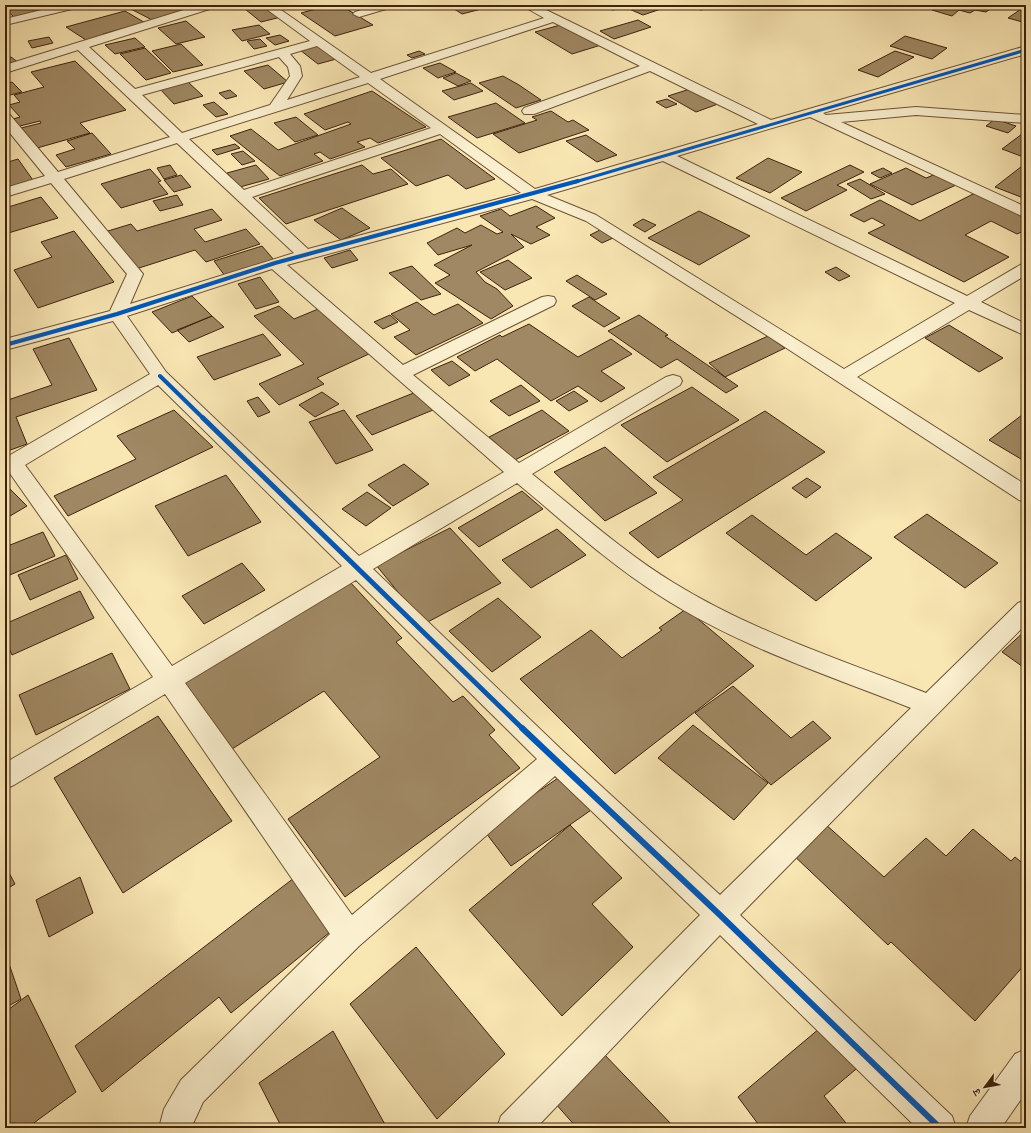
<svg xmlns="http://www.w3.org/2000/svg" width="1031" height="1133" viewBox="0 0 1031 1133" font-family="'IM FELL DW Pica','Noto Serif Devanagari',serif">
<rect width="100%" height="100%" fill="#f8e6b3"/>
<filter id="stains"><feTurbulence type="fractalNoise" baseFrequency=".005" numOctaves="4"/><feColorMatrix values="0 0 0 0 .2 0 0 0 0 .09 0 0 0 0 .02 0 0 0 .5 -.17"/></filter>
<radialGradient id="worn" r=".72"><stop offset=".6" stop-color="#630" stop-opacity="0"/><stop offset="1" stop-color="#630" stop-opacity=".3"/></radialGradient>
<path fill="#9f8863" stroke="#3f220c" d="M 5,5 L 58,5 L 59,6 L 14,17 L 5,9 Z
M 139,5 L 186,5 L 194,9 L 156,22 L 129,8 Z
M 240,5 L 265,5 L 281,17 L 261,22 Z
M 331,5 L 340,5 L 373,25 L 335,36 L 301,13 Z
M 448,5 L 497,5 L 462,14 Z
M 604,5 L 622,5 L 625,7 L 613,10 Z
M 635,5 L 651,5 L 661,9 L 643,15 L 627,8 Z
M 688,5 L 718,5 L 701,10 Z
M 939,5 L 996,5 L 986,12 L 975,10 L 970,13 L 959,10 L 952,16 L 932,10 Z
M 1024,7 L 1026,7 L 1026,23 L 1008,18 Z
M 125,11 L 147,24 L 132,29 L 128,27 L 103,34 L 107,37 L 89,42 L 66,27 Z
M 638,20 L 651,27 L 614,39 L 600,31 Z
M 186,21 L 205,37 L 176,44 L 158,28 Z
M 564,24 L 601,45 L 572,54 L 535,32 Z
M 259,25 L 270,34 L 242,41 L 232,30 Z
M 280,35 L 289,41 L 275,45 L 266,38 Z
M 905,36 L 947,48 L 932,59 L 890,46 Z
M 49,37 L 53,43 L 32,48 L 28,41 Z
M 135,38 L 145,47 L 115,54 L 105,45 Z
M 260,39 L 267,46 L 254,49 L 247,41 Z
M 181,44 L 203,65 L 173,72 L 152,51 Z
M 321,44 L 340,58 L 318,64 L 300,50 Z
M 145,48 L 171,73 L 146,80 L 120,54 Z
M 419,51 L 425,54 L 412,58 L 407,55 Z
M 895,51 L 914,57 L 878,77 L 858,70 Z
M 11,57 L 19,63 L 5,68 L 5,59 Z
M 75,61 L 126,110 L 80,123 L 90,133 L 37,148 L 21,128 L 41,123 L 40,121 L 20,126 L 13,119 L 20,117 L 9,105 L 20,102 L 14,95 L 44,87 L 31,72 Z
M 440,63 L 456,72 L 438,78 L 423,68 Z
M 268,65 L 288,82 L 264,89 L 244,71 Z
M 456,73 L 471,81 L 458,86 L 443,78 Z
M 503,76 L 519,85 L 541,100 L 516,108 L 479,83 Z
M 12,82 L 22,92 L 10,95 L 5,90 L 5,84 Z
M 188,82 L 203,96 L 174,104 L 160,89 Z
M 471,83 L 483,91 L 454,100 L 442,91 Z
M 690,89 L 718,104 L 696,112 L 668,96 Z
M 230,90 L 237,96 L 226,99 L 219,93 Z
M 372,91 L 426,127 L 378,143 L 370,138 L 357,142 L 365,147 L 330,159 L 320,152 L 314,154 L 323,161 L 280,176 L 230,136 L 251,129 L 278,150 L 351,124 L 348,122 L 325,130 L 304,114 Z
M 667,99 L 677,104 L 666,108 L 656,102 Z
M 214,102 L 228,114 L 216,117 L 203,105 Z
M 496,103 L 525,123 L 477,138 L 448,117 Z
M 551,111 L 568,122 L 573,120 L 589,130 L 519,153 L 493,134 L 537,120 L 532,117 Z
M 296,117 L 318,135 L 295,142 L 274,123 Z
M 995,119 L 1016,126 L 1008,133 L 986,126 Z
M 1026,131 L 1026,158 L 1002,149 Z
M 92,133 L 111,154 L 66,167 L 56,155 L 75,149 L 67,141 Z
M 586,135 L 595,141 L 617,155 L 597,162 L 566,141 Z
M 441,139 L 495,179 L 466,189 L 448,175 L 416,186 L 381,158 Z
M 235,144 L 240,148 L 217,155 L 212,150 Z
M 243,151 L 255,161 L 242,165 L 231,154 Z
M 768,158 L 802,172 L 770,193 L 736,178 Z
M 18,159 L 35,183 L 5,191 L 5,163 Z
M 1026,163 L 1026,199 L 995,187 Z
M 170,165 L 177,175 L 164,179 L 157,168 Z
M 256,165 L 269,179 L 240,187 L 227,173 Z
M 362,165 L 373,174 L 391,169 L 408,184 L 286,224 L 259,198 Z
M 850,165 L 864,172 L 837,185 L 847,190 L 806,211 L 781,198 Z
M 883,168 L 892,173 L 880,178 L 871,173 Z
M 906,168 L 926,178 L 936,174 L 956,185 L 912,205 L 870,184 Z
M 150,169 L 161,181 L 158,182 L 168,194 L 121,208 L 101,184 Z
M 181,175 L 191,187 L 174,192 L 164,180 Z
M 860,179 L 885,194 L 871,199 L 847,184 Z
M 979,191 L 1026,214 L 1026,230 L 1017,234 L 991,221 L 965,235 L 1009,257 L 964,282 L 868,233 L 885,225 L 872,218 L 864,222 L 850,215 L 880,200 L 920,221 Z
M 177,195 L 183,205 L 160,211 L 153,201 Z
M 41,197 L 58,218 L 5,234 L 5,208 Z
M 536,206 L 555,218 L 536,227 L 550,235 L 531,244 L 511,234 L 524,247 L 476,272 L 485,282 L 497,289 L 513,306 L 491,319 L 435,283 L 450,275 L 434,265 L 472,245 L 438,255 L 427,243 L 457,228 L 465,233 L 481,225 L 497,234 L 503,232 L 480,216 L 501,209 L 510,216 Z
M 342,208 L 370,228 L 341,240 L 314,220 Z
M 212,209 L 222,220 L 194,229 L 205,242 L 246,229 L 260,244 L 206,262 L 195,250 L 136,269 L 108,231 L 131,224 L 137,231 Z
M 699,211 L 750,236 L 699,265 L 648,238 Z
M 643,219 L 656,225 L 645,232 L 633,225 Z
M 600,230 L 613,238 L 602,243 L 590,235 Z
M 74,231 L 114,282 L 38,308 L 14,270 L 52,257 L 41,242 Z
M 262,246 L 274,260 L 225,276 L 214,261 Z
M 350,250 L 358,260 L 332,268 L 324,258 Z
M 508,260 L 532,278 L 505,290 L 480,272 Z
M 412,266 L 441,294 L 421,300 L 389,273 Z
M 836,267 L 850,276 L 839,281 L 825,272 Z
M 577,275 L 607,294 L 595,300 L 566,281 Z
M 260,277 L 279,302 L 256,309 L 238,284 Z
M 192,296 L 212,316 L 172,333 L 152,312 Z
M 589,297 L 620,318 L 604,327 L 572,306 Z
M 417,302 L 434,315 L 458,304 L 483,323 L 416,355 L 394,337 L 410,330 L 391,314 Z
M 279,306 L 294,319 L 323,307 L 371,353 L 317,378 L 324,384 L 279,405 L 259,384 L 304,364 L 254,316 Z
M 390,315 L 398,322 L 383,329 L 374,322 Z
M 639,315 L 668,335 L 665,336 L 738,386 L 726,393 L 677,359 L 661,368 L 608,331 Z
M 212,316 L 224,327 L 189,342 L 177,330 Z
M 529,324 L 578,357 L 611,339 L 632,354 L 601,371 L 625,388 L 601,402 L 578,386 L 551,401 L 497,359 L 475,371 L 457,357 L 500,335 L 502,337 Z
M 949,325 L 1003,358 L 979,372 L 925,338 Z
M 263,334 L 281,355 L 214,380 L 197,357 Z
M 768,336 L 785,348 L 725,377 L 709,363 Z
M 69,338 L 97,390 L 16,417 L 27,444 L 5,452 L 5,401 L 52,385 L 33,349 Z
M 452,361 L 470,375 L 449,386 L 431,370 Z
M 521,385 L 540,401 L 509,416 L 490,401 Z
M 692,387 L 739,420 L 667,462 L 621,425 Z
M 574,391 L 588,401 L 569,411 L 556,401 Z
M 322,392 L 339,404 L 315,417 L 299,405 Z
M 416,392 L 433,410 L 372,435 L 356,416 Z
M 258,397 L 270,412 L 258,417 L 247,401 Z
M 174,410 L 213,447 L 68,516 L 54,496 L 136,459 L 117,436 Z
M 344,410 L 373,450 L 336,464 L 309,422 Z
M 542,410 L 569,431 L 515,460 L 489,437 Z
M 765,411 L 825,452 L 658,558 L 629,533 L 683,500 L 653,477 Z
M 1026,412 L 1026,462 L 989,440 Z
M 605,447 L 657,493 L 605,521 L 554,472 Z
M 404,464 L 429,484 L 393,506 L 368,485 Z
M 226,475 L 261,522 L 188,556 L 155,506 Z
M 807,478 L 821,487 L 806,498 L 792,488 Z
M 5,484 L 27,506 L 5,519 Z
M 522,491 L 543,509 L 479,547 L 458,528 Z
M 367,492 L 391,508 L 366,526 L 342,509 Z
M 927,514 L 998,563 L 965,588 L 894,537 Z
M 752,515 L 806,555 L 836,533 L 872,558 L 816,601 L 726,533 Z
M 450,528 L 501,583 L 424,624 L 376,565 Z
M 557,529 L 586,555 L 531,588 L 502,560 Z
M 43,532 L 55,556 L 5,577 L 5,547 Z
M 66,555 L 78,579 L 30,600 L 18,575 Z
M 242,563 L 265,590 L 204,624 L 182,596 Z
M 350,582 L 402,638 L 396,642 L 453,702 L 463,696 L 495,730 L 489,735 L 520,768 L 345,897 L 288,819 L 380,757 L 324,691 L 232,749 L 181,680 Z
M 80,591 L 94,618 L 12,655 L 5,639 L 5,624 Z
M 498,598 L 541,637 L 492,672 L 449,631 Z
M 686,609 L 754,666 L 615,774 L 520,679 L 591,630 L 622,658 L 662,630 L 659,628 Z
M 1026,630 L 1026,669 L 1002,652 Z
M 112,653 L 130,689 L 36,735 L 19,695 Z
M 733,686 L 791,738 L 813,721 L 831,738 L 771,785 L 695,713 Z
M 158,716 L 232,821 L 123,893 L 54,778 Z
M 693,725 L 768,783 L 734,820 L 658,758 Z
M 564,774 L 594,808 L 511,866 L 483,829 Z
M 823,822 L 884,877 L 926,838 L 946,856 L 973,829 L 1011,861 L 1015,857 L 1026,866 L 1026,963 L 975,1021 L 891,942 L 888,945 L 790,852 Z
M 570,825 L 622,878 L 592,904 L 633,947 L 562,1016 L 469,910 Z
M 5,865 L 15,884 L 5,890 Z
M 80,877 L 93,913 L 49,937 L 36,900 Z
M 294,878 L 335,928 L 231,1013 L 219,997 L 102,1092 L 75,1046 Z
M 416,947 L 505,1054 L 437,1119 L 350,1004 Z
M 5,952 L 21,999 L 5,1008 Z
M 28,995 L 76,1092 L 27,1128 L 5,1128 L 5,1012 Z
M 826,1023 L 861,1065 L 824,1096 L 850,1128 L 761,1128 L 738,1097 Z
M 333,1031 L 387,1128 L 282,1128 L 259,1083 Z
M 601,1051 L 675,1128 L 577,1128 L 555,1103 Z"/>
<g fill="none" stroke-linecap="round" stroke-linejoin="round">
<g stroke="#6d5336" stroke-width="2">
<path id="minor" d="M 62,5 L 72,5 L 74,7 L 72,9 L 5,25 L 5,19 Z
M 200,5 L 218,5 L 216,7 L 89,47 L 135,89 L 310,41 L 261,5 L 274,5 L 371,73 L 544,18 L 521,5 L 536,5 L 771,120 L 1026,46 L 1026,54 L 823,113 L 826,115 L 916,107 L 1026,115 L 1026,123 L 916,115 L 841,122 L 1026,207 L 1026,218 L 810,117 L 677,156 L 967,296 L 1020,265 L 1026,263 L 1026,275 L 981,302 L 1026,324 L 1026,336 L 969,310 L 857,377 L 1026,485 L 1026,502 L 1019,500 L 771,338 L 586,221 L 532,199 L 287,265 L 403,365 L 542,297 L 548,296 L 554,297 L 556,301 L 554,305 L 413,375 L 519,463 L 666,377 L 673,375 L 680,377 L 682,381 L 680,385 L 532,474 C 578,511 623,552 674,583 C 752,631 841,660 926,693 L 1018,603 L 1026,600 L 1026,624 L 740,915 L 952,1116 L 956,1128 L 917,1128 L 720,935 L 536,1128 L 497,1128 L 501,1116 L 700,915 L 555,776 L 359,946 L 203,1102 L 191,1128 L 159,1128 L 164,1109 L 181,1080 L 330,934 L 165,694 L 14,785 L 5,789 L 5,763 L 153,677 L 9,472 L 5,473 L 5,458 L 150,374 L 113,321 L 5,350 L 5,339 L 110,311 L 127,274 L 51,183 L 5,197 L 5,188 L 45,176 L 5,127 L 5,114 L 10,115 L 58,172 L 170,137 L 78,50 L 5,73 L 5,65 ZM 553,22 L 640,66 L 524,108 L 522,111 L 524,114 L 534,114 L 650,71 L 758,124 L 535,189 L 380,79 ZM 317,46 L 360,77 L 287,100 L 302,76 L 300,66 L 290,54 ZM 279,57 L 288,67 L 290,76 L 270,105 L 182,133 L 142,95 ZM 368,83 L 431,128 L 244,190 L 189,139 ZM 440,134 L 521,193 L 308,249 L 252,197 ZM 177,143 L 294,253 L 130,304 L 143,274 L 64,179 ZM 663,161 L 955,303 L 844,369 L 596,215 L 547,195 ZM 272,269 L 504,472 L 359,556 L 166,372 L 127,316 ZM 158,385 L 342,566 L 172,666 L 25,465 ZM 517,483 C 563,521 607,562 657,594 C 735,645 825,674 911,708 L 720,895 L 564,752 L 373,569 ZM 356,580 L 537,759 L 352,915 L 185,683 Z
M 377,5 L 395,5 L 393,7 L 359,17 L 353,14 L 355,12 Z
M 1026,1049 L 1026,1092 L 1001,1128 L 966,1128 L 970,1116 L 1015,1054 Z"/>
</g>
<use href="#minor" fill="#faefce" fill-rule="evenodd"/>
<g stroke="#faefce" stroke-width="4.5">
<path id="cycleway-far3" d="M 575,182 L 1026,50"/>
</g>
<g stroke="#faefce" stroke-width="6">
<path id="cycleway-far2" d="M 5,345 L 117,314 L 275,263 L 578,181
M 160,376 L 204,419"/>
</g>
<g stroke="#faefce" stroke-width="8">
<path id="cycleway-far1" d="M 203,418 L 523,729"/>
</g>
<g stroke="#faefce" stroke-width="9">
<path id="cycleway" d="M 522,728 L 720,915 L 940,1128"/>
</g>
<use href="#cycleway-far3" stroke="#0057b8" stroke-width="3"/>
<use href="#cycleway-far2" stroke="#0057b8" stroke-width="4"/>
<use href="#cycleway-far1" stroke="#0057b8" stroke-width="5"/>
<use href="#cycleway" stroke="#0057b8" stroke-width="6"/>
</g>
<rect width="1031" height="1133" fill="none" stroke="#f8e6b3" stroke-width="20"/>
<rect x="6" y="6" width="1019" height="1121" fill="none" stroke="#3f220c" stroke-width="2"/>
<rect x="10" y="10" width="1011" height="1113" fill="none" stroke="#3f220c"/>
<g transform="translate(985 1087) rotate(238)" stroke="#faefce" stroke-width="3" paint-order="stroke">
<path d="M0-3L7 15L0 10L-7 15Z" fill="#3f220c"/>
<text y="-6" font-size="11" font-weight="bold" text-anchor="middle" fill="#3f220c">उ</text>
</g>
<rect width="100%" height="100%" filter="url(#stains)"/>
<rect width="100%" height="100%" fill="url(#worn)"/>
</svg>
